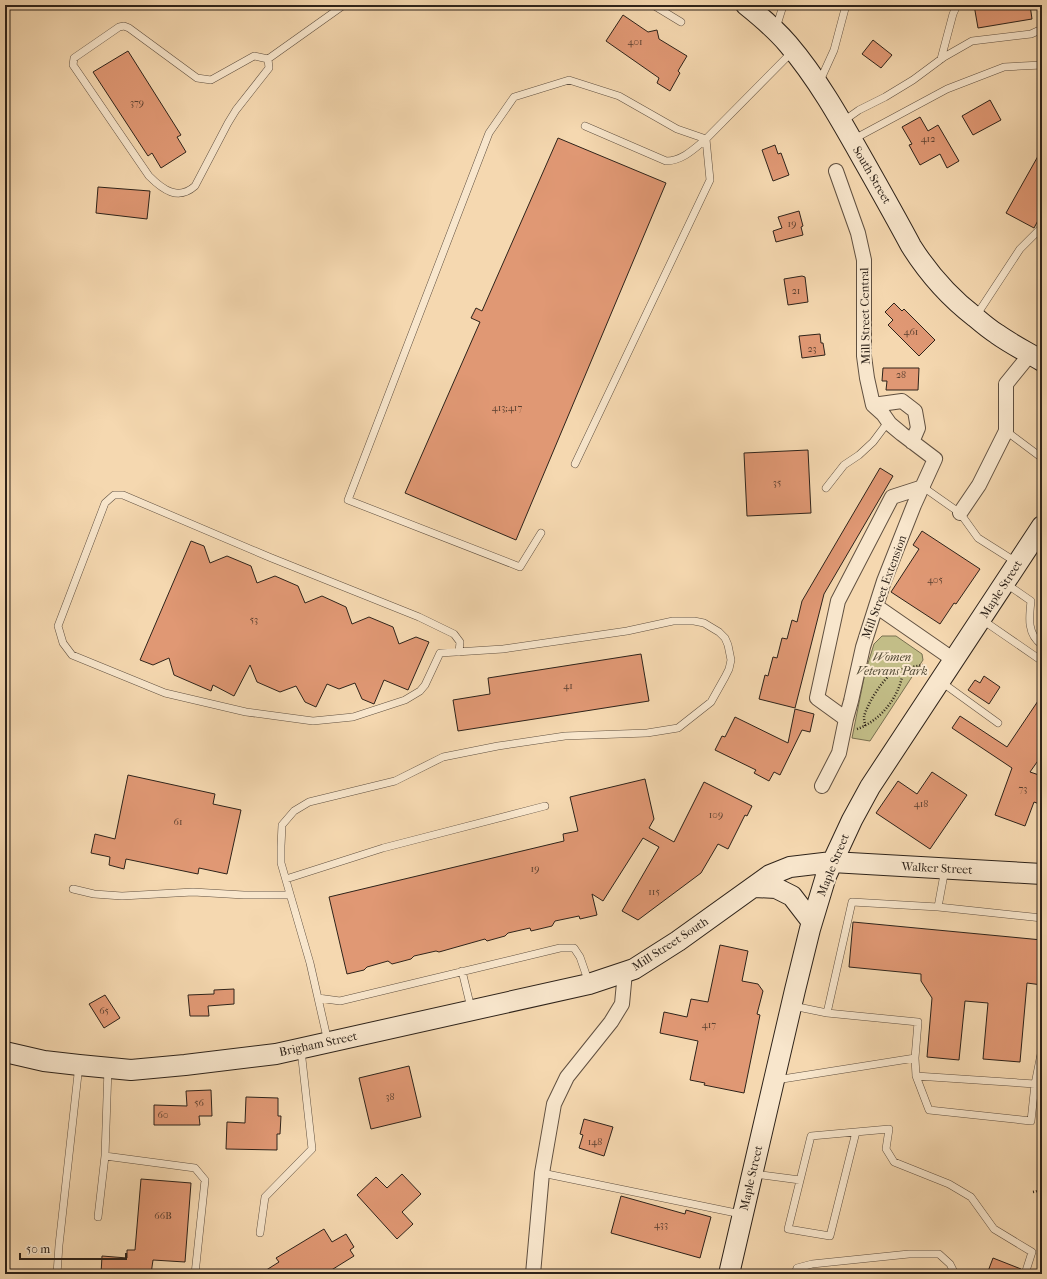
<svg xmlns="http://www.w3.org/2000/svg" width="1047" height="1279" viewBox="0 0 1047 1279" font-family="'IM FELL French Canon',serif">
<rect width="100%" height="100%" fill="#f5d8b0"/>
<filter id="stains"><feTurbulence type="fractalNoise" baseFrequency=".005" numOctaves="4"/><feColorMatrix values="0 0 0 0 .2 0 0 0 0 .09 0 0 0 0 .02 0 0 0 .5 -.17"/></filter>
<radialGradient id="worn" r=".72"><stop offset=".6" stop-color="#630" stop-opacity="0"/><stop offset="1" stop-color="#630" stop-opacity=".3"/></radialGradient>
<path fill="#c2bd87" stroke="#787050" d="M 882,636 L 896,636 L 922,654 L 923,660 L 870,741 L 852,738 L 865,673 L 874,644 Z"/>
<path fill="#e09874" stroke="#2e231a" d="M 974,5 L 1030,5 L 1032,19 L 978,28 Z
M 623,15 L 648,32 L 657,30 L 659,39 L 687,56 L 678,71 L 680,73 L 670,91 L 657,83 L 659,78 L 606,41 Z
M 873,40 L 892,55 L 881,68 L 862,54 Z
M 128,51 L 181,135 L 177,137 L 186,152 L 161,168 L 152,153 L 148,156 L 93,72 Z
M 990,100 L 1001,120 L 973,135 L 962,116 Z
M 920,117 L 928,131 L 938,125 L 959,161 L 947,168 L 940,154 L 920,165 L 909,145 L 912,144 L 902,127 Z
M 558,138 L 666,183 L 516,540 L 405,493 L 480,322 L 471,318 L 476,308 L 482,311 Z
M 775,145 L 778,154 L 781,153 L 789,175 L 773,181 L 762,150 Z
M 1042,149 L 1042,213 L 1034,228 L 1006,213 Z
M 98,187 L 150,191 L 147,219 L 96,213 Z
M 799,211 L 803,226 L 801,227 L 803,235 L 776,242 L 773,231 L 782,228 L 778,217 Z
M 802,276 L 805,277 L 808,302 L 788,305 L 784,279 Z
M 894,303 L 902,311 L 904,309 L 935,340 L 919,356 L 888,325 L 893,320 L 885,312 Z
M 820,334 L 821,343 L 823,343 L 825,355 L 802,358 L 799,336 Z
M 883,368 L 919,368 L 918,390 L 886,390 L 887,381 L 882,381 Z
M 808,450 L 811,513 L 747,516 L 744,453 Z
M 880,468 L 893,476 L 824,594 L 795,708 L 759,699 L 765,675 L 768,676 L 773,657 L 777,658 L 782,638 L 787,639 L 792,620 L 797,622 L 802,601 Z
M 922,531 L 980,569 L 956,604 L 954,603 L 940,624 L 891,592 L 919,549 L 913,545 Z
M 191,541 L 204,546 L 210,563 L 227,556 L 251,566 L 257,583 L 275,576 L 298,586 L 305,603 L 322,596 L 346,607 L 352,624 L 369,617 L 393,627 L 399,644 L 416,637 L 429,642 L 408,690 L 384,680 L 374,704 L 362,699 L 355,683 L 339,689 L 327,684 L 316,707 L 305,702 L 296,686 L 280,692 L 257,682 L 250,665 L 234,696 L 213,685 L 211,691 L 174,675 L 169,658 L 153,665 L 140,660 Z
M 641,654 L 649,701 L 458,731 L 453,700 L 490,694 L 488,678 Z
M 984,676 L 1000,687 L 989,704 L 968,690 L 975,680 L 980,683 Z
M 1042,695 L 1042,755 L 1030,772 L 1042,776 L 1042,805 L 1034,802 L 1025,826 L 995,815 L 1012,768 L 952,728 L 960,716 L 1007,747 Z
M 795,709 L 814,714 L 810,732 L 802,730 L 780,775 L 774,772 L 769,781 L 754,773 L 756,770 L 715,750 L 722,736 L 725,737 L 735,717 L 788,743 Z
M 932,772 L 967,795 L 930,849 L 876,813 L 898,781 L 917,794 Z
M 128,775 L 215,794 L 213,804 L 241,810 L 227,874 L 199,868 L 198,874 L 126,859 L 124,869 L 109,865 L 110,857 L 91,853 L 95,834 L 115,839 Z
M 645,779 L 654,819 L 649,828 L 674,842 L 704,782 L 752,806 L 747,816 L 745,815 L 728,849 L 718,844 L 701,873 L 638,920 L 622,911 L 659,847 L 643,838 L 603,901 L 592,894 L 597,915 L 580,919 L 579,916 L 555,921 L 552,926 L 531,931 L 530,928 L 508,933 L 505,936 L 487,941 L 485,939 L 439,952 L 436,951 L 414,956 L 411,959 L 392,964 L 388,961 L 367,967 L 364,970 L 347,974 L 329,897 L 564,841 L 563,834 L 578,831 L 570,797 Z
M 853,922 L 1042,940 L 1042,985 L 1027,983 L 1020,1062 L 983,1059 L 988,1003 L 965,1001 L 959,1060 L 927,1057 L 932,998 L 921,981 L 921,974 L 849,967 Z
M 720,945 L 748,951 L 742,981 L 758,984 L 763,991 L 757,1014 L 760,1015 L 744,1093 L 704,1085 L 705,1083 L 690,1080 L 698,1041 L 660,1033 L 664,1012 L 687,1017 L 691,999 L 708,1002 Z
M 234,989 L 234,1004 L 208,1006 L 209,1016 L 190,1016 L 188,995 L 214,994 L 214,990 Z
M 105,995 L 120,1018 L 104,1028 L 89,1004 Z
M 409,1066 L 421,1117 L 371,1129 L 359,1078 Z
M 211,1090 L 212,1116 L 199,1116 L 200,1125 L 154,1125 L 154,1105 L 187,1106 L 186,1091 Z
M 246,1097 L 278,1098 L 278,1116 L 281,1116 L 280,1134 L 277,1134 L 277,1150 L 226,1149 L 227,1122 L 245,1123 Z
M 584,1119 L 613,1127 L 604,1156 L 579,1148 L 583,1135 L 580,1134 Z
M 402,1174 L 421,1194 L 402,1212 L 413,1224 L 397,1239 L 357,1195 L 376,1177 L 387,1188 Z
M 141,1179 L 191,1183 L 185,1262 L 153,1260 L 151,1274 L 101,1274 L 102,1256 L 127,1258 L 127,1250 L 135,1250 Z
M 621,1196 L 685,1214 L 686,1210 L 711,1217 L 700,1258 L 611,1233 Z
M 324,1229 L 332,1242 L 346,1234 L 354,1247 L 350,1250 L 354,1256 L 325,1274 L 260,1274 L 279,1262 L 276,1258 Z
M 993,1258 L 1021,1269 L 1020,1274 L 987,1274 Z"/>
<g fill="none" stroke-linecap="round" stroke-linejoin="round">
<g stroke="#605040" stroke-width="8">
<path id="lane" d="M 653,5 L 681,22
M 776,28 L 782,9 L 781,5
M 268,59 L 269,68 L 236,110 L 228,123 L 195,186 C 178,201 163,190 149,176 L 73,65 L 74,58 L 119,27 L 124,26 L 129,28 L 197,78 L 211,80 L 254,56 L 268,59 L 344,5
M 941,59 L 953,14 L 957,5
M 819,83 L 834,50 L 846,5
M 842,122 L 859,110 L 885,97 L 913,80 L 944,57 L 972,41 L 1031,34 L 1042,29
M 585,126 L 666,161 C 682,161 694,149 706,139
M 854,139 L 947,89 L 1004,67 L 1042,65
M 976,316 L 1020,249 L 1042,227
M 1006,431 L 1042,458
M 575,464 L 710,180 L 706,139
M 923,487 L 960,513 L 978,538 L 1016,562
M 826,488 L 844,465 L 859,455 L 873,442 L 888,422
M 541,533 L 520,567 L 348,500 L 489,133 L 514,97 L 569,80 L 619,96 L 677,129 L 706,139 L 792,52
M 1005,583 L 1031,601 C 1029,618 1027,634 1042,645
M 981,619 L 1042,661
M 940,681 L 998,723
M 945,869 L 938,907 L 1042,918
M 286,879 L 383,848 L 545,806
M 73,889 L 94,894 L 122,896 L 193,892 L 244,895 L 290,895
M 462,971 L 471,1008
M 318,998 L 340,1001 L 560,948 L 574,948 L 580,957 L 589,983
M 793,1006 L 827,1013 L 852,902 L 938,907
M 827,1013 L 918,1022 L 915,1058
M 328,1042 L 310,963 L 281,863 L 281,846 L 282,825 L 294,811 L 309,802 L 395,781 L 443,757 L 498,746 L 565,736 L 647,733 L 678,728 L 711,702 L 725,677 L 729,669 L 731,660 L 728,645 L 725,638 L 719,632 L 704,623 L 694,621 L 673,621 L 627,631 L 503,649 L 440,653 L 425,685 L 420,691 L 405,700 L 353,717 L 313,721 L 246,712 L 165,693 L 72,655 L 63,643 L 58,626 L 105,503 L 114,495 L 123,495 L 269,557 L 419,617 L 454,634 L 460,642 L 459,652
M 916,1076 L 929,1110 L 1031,1121 L 1035,1084
M 776,1080 L 915,1058 L 916,1076 L 1035,1084 L 1042,1049
M 856,1132 L 830,1236 L 788,1229 L 811,1136 L 889,1129 L 886,1149 L 894,1162 L 949,1184 L 971,1197 L 994,1229 L 1032,1252 L 1025,1274
M 105,1156 L 195,1168 L 205,1180 L 195,1274
M 542,1173 L 741,1214
M 754,1174 L 800,1180
M 98,1217 L 105,1156 L 108,1068
M 260,1233 L 265,1197 L 312,1149 L 301,1050
M 57,1274 L 59,1245 L 79,1065
M 795,1274 L 797,1268 L 812,1264 L 909,1254 L 939,1254 L 950,1264 L 955,1274"/>
</g>
<g stroke="#605040" stroke-width="16">
<path id="street" d="M 873,405 L 902,401 L 915,411 L 918,428 L 912,442
M 960,513 L 979,485 L 1006,431 L 1006,384 L 1027,358
M 876,606 L 954,660
M 846,719 L 817,698 L 838,601 L 892,497 L 923,487
M 822,786 L 839,753 L 846,719 L 851,701 L 863,647 L 884,581 L 914,505 L 935,459 L 902,434 L 890,424 L 883,414 L 873,405 L 867,378 L 864,356 L 864,260 L 858,233 L 836,171
M 533,1274 L 542,1173 L 554,1104 L 567,1077 L 611,1022 L 622,1004 L 625,972"/>
</g>
<g stroke="#2e231a" stroke-width="22">
<path id="secondary" d="M 746,5 C 761,17 776,30 788,44 C 817,78 839,117 861,156 C 878,186 895,216 911,246 C 928,273 949,297 975,317 C 982,323 989,329 997,334 C 1011,344 1027,352 1042,361
M 754,887 L 776,888 L 792,896 L 812,922
M 5,1052 L 44,1061 L 79,1065 L 131,1070 L 185,1065 L 276,1054 L 589,984 L 634,969 L 678,941 L 770,875 L 790,867 L 832,862 L 1042,874
M 729,1274 L 795,990 L 810,929 L 826,876 L 852,820 L 870,787 L 1042,526"/>
</g>
<path stroke="#2e231a" stroke-width="2.5" stroke-dasharray="1 2" stroke-linecap="butt" d="M 865,726 C 865,723 864,720 864,717 C 866,706 883,678 893,673 C 902,668 913,667 923,665
M 857,729 C 881,721 902,694 903,669
M 1033,1192 L 1042,1190"/>
<use href="#lane" stroke="#f8e6cc" stroke-width="7"/>
<use href="#street" stroke="#f8e6cc" stroke-width="14"/>
<use href="#secondary" stroke="#f8e6cc" stroke-width="20"/>
</g>
<g text-anchor="middle" dominant-baseline="central" stroke-width="4" stroke-linejoin="round" paint-order="stroke">
<g font-size="10" fill="#5a4030">
<text x="635" y="42">401</text>
<text x="137" y="103">379</text>
<text x="928" y="139">412</text>
<text x="792" y="224">19</text>
<text x="796" y="291">21</text>
<text x="911" y="332">461</text>
<text x="812" y="349">23</text>
<text x="901" y="375">28</text>
<text x="507" y="408">413;417</text>
<text x="777" y="483">35</text>
<text x="935" y="580">405</text>
<text x="254" y="620">53</text>
<text x="568" y="686">41</text>
<text x="1023" y="789">73</text>
<text x="921" y="804">418</text>
<text x="716" y="815">109</text>
<text x="178" y="822">61</text>
<text x="535" y="869">19</text>
<text x="654" y="892">115</text>
<text x="104" y="1011">65</text>
<text x="709" y="1025">417</text>
<text x="390" y="1097">38</text>
<text x="199" y="1103">56</text>
<text x="163" y="1115">60</text>
<text x="595" y="1142">148</text>
<text x="163" y="1216">66B</text>
<text x="661" y="1225">433</text>
</g>
<g font-size="12" fill="#2e231a" stroke="#f8e6cc">
<text transform="translate(872 175) rotate(60)">South Street</text>
<text transform="translate(865 316) rotate(-91)">Mill Street Central</text>
<text transform="translate(884 587) rotate(-70)">Mill Street Extension</text>
<text transform="translate(1001 589) rotate(-57)">Maple Street</text>
<text transform="translate(833 865) rotate(-68)">Maple Street</text>
<text transform="translate(937 868) rotate(3)">Walker Street</text>
<text transform="translate(670 944) rotate(-33)">Mill Street South</text>
<text transform="translate(318 1044) rotate(-12)">Brigham Street</text>
<text transform="translate(751 1178) rotate(-77)">Maple Street</text>
</g>
<g font-size="12" font-style="italic" fill="#534a35" stroke="#f8e6cc">
<text x="892" y="657">Women<tspan x="892" dy="14">Veterans Park</tspan></text>
</g>
</g>
<rect width="1047" height="1279" fill="none" stroke="#f5d8b0" stroke-width="20"/>
<rect x="6" y="6" width="1035" height="1267" fill="none" stroke="#2e231a" stroke-width="2"/>
<rect x="10" y="10" width="1027" height="1259" fill="none" stroke="#2e231a"/>
<path d="M20 1253v6h106v-6" fill="none" stroke="#2e231a" stroke-width="2"/>
<text x="26" y="1253" font-size="12" fill="#2e231a" stroke="#f8e6cc" stroke-width="3" paint-order="stroke">50 m</text>
<rect width="100%" height="100%" filter="url(#stains)"/>
<rect width="100%" height="100%" fill="url(#worn)"/>
</svg>
